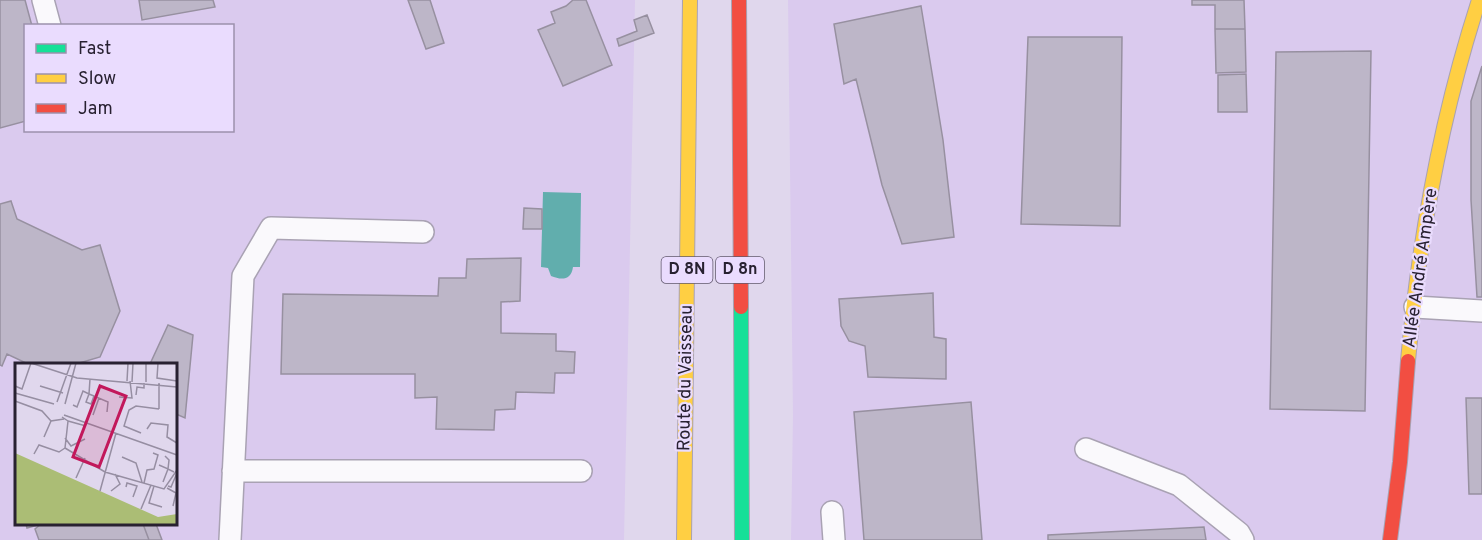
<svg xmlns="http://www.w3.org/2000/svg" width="1482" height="540" viewBox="0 0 1482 540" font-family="Overpass,sans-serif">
<rect width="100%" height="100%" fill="#e0d7ed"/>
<path fill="#dacaee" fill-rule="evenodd" d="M 0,0 L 635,0 L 624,540 L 0,540 ZM 26,26 L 232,26 L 232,130 L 26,130 ZM 16,364 L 176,364 L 176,524 L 16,524 Z
M 788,0 L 1482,0 L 1482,540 L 791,540 L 793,416 Z"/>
<path fill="#61aead" d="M 543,192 L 581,193 L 580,267 L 573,267 C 571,281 561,280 551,276 L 548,268 L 541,267 Z"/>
<path fill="#bdb6c8" stroke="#9790a0" stroke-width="1.5" d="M 0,0 L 25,0 L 32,26 L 26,26 L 26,121 L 0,128 Z
M 139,0 L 213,0 L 215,7 L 142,20 Z
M 408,0 L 430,0 L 444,43 L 426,49 Z
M 586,0 L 612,65 L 563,86 L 538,30 L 555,23 L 551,12 L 566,6 L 573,0 Z
M 1192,0 L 1244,0 L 1245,29 L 1215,29 L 1215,5 L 1192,5 Z
M 921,6 L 943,140 L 954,237 L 902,244 L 882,185 L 856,79 L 844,84 L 834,24 Z
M 647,15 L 654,33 L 619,46 L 617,39 L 637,31 L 634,20 Z
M 1215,29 L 1245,29 L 1246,72 L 1216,73 Z
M 1028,37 L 1122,37 L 1120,226 L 1021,224 Z
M 1371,51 L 1365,411 L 1270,409 L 1276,52 Z
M 1482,66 L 1482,297 L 1477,297 L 1471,200 L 1471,101 Z
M 1246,74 L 1247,112 L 1218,112 L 1218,75 Z
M 11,201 L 17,219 L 82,250 L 100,245 L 120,311 L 100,357 L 76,364 L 28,364 L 7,354 L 2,366 L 0,365 L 0,204 Z
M 524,208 L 542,209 L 542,229 L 523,229 Z
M 521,258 L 520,301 L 501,302 L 501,333 L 556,334 L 556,351 L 575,352 L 574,373 L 555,373 L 554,393 L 516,392 L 515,409 L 495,410 L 494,430 L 436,429 L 437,397 L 415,398 L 415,374 L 281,374 L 283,294 L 438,296 L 439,278 L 466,278 L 467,259 Z
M 933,293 L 934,337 L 946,339 L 946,379 L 868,377 L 865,346 L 849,341 L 841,326 L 839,299 Z
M 168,325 L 193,335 L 185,418 L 176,414 L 176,364 L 150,364 Z
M 1466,398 L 1482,398 L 1482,494 L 1469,494 Z
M 971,402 L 982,540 L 864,540 L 854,412 Z
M 26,524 L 41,524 L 27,528 Z
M 41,524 L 143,524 L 149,540 L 39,540 L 35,529 Z
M 143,524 L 156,524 L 162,540 L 149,540 Z
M 1204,527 L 1206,540 L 1048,540 L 1048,535 Z"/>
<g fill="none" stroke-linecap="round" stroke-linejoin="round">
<g stroke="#a9a2b3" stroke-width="24">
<path id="lane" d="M 43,0 L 50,26
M 1415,307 L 1482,311
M 1086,449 L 1179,485 L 1239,533 L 1243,540
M 233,471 L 581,471
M 832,512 L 834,540
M 230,540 L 243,276 L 271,228 L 423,232"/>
</g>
<g stroke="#a9a2b3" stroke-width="16">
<path id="fast" d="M 741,307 L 742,540"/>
</g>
<g stroke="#a9a2b3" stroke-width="16">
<path id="slow" d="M 1408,361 C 1419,238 1441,117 1479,0
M 684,540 L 690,0"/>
</g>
<g stroke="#a9a2b3" stroke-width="16">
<path id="jam" d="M 739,0 L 741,307
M 1390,540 L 1400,462 L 1408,361"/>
</g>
<use href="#lane" stroke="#faf9fc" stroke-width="21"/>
<use href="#fast" stroke="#16e098" stroke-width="14"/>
<use href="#slow" stroke="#ffcf43" stroke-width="14"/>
<use href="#jam" stroke="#f24e42" stroke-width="14"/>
</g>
<g text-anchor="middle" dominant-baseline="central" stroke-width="4.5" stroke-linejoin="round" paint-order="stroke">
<g fill="#eadcfe" stroke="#62596e" stroke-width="1.5">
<rect x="661.5" y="257" width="51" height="26" rx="4.5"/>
<rect x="716" y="257" width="48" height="26" rx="4.5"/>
</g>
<g font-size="16" font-weight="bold" fill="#282131">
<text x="687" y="270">D 8N</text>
<text x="740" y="270">D 8n</text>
</g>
<g font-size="18" fill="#282131" stroke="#eadcfe">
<text transform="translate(1421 268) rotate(-82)">Allée André Ampère</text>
<text transform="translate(686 378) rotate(-89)">Route du Vaisseau</text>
</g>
</g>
<g transform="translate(15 363)">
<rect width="162" height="162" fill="#e0d7ed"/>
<path d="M 0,90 L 143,154 L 162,151 L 162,162 L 0,162 Z" fill="#abbd75"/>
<path fill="none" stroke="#968ea2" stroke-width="1.5" d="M 143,0 L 142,15 L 162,18M 112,18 L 113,0M 117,19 L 118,0M 131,19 L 131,0M 144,20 L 144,46M 0,23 L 7,26 L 16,0 L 62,15 L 162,24M 25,23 L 48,30M 0,30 L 39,41M 121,32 L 122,24 L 129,25 L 129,20M 79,33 L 74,31 L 71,39 L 76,41 L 79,33 L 93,39 L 92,49M 104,34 L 117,35 L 115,18M 0,38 L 27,48 L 36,58M 42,39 L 56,0M 50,41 L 61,0M 58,42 L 62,44 L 68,28 L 74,31 L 75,16M 49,52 L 162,92M 78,52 L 84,35M 47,54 L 53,58 L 50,85 L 90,109 L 149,126 L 162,107M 53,58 L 71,63M 132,66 L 136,60 L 153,62 L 152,74 L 162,80M 126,70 L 109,63 L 114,47 L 121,43 L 144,46M 29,74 L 36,58 L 49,56M 50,75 L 56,83 L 70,76M 19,91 L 24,82 L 44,89 L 50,85M 107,94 L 121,100 L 127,119M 144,102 L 153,106 L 154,97 L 150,93M 61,115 L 70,95M 148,119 L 153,106 L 159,109M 129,120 L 132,107 L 139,106 L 143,92 L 138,90M 139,123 L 134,140 L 147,144M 153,123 L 156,124 L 162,110M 111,124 L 112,120 L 122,123 L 118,134M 152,125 L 161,130 L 158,143M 85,128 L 101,70M 96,128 L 105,121 L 100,111M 126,146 L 136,122"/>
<path fill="#c2185b" fill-opacity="0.15" stroke="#c2185b" stroke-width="3" d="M 85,23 L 111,33 L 84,104 L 58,94 Z"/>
<rect width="162" height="162" fill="none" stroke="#282131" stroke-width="3"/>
</g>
<rect x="24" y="24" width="210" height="108" fill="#eadcfe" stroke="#9c91ac" stroke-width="1.5"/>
<rect x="36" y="44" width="30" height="9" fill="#16e098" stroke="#9c91ac" stroke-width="1.5"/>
<text x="78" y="54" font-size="18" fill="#282131">Fast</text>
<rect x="36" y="74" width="30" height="9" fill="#ffcf43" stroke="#9c91ac" stroke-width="1.5"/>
<text x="78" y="84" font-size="18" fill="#282131">Slow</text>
<rect x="36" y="104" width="30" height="9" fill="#f24e42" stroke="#9c91ac" stroke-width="1.5"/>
<text x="78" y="114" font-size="18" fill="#282131">Jam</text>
</svg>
